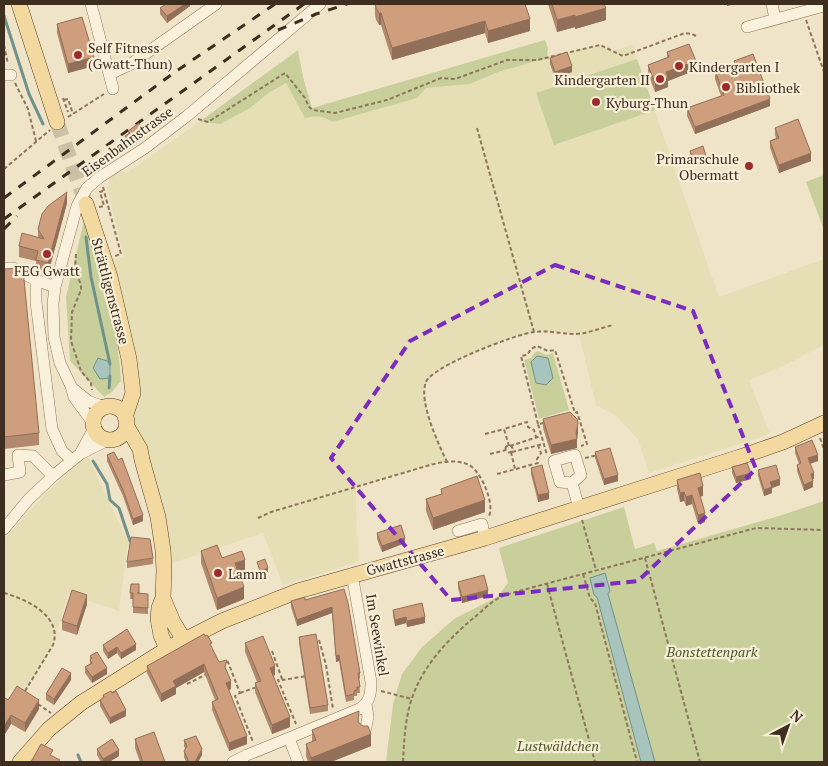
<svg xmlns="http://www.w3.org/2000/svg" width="828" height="766" viewBox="0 0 828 766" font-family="'PT Serif',serif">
<rect width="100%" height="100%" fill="#f0e4c8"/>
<path fill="#e6deb5" d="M 600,45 L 613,51 L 632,45 L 719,297 L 824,259 L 824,345 L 781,367 L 749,380 L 770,434 L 649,473 L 638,439 L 615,415 L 596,405 L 579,334 L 537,331 L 505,340 L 448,364 L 435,371 L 428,379 L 425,388 L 426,409 L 436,438 L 447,462 L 430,465 L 356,487 L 356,513 L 359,562 L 283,585 L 263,533 L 169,564 L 167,529 L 157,486 L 141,441 L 131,422 L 131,338 L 112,260 L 124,257 L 107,187 L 109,185 L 109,178 L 121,170 L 125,174 L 199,122 L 221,124 L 250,108 L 270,92 L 286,83 L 305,118 L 315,116 L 326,117 L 417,98 L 426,88 L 470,84 L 498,72 L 547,58 L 547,56 Z
M 87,455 L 128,541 L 119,611 L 68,594 L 53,645 L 24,693 L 13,686 L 4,700 L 4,539 L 42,497 Z"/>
<path fill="#c9cf9b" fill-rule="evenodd" d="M 545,40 L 548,48 L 547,58 L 498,72 L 470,84 L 426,88 L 417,98 L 332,122 C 323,115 315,116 305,118 L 286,83 L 270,92 L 250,108 L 221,124 L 199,122 L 298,50 L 303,77 L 312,108 Z
M 637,59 L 655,110 L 554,145 L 536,93 Z
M 824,175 L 824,230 L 806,182 Z
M 84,221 C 102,273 118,326 121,381 L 112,392 L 104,397 L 70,361 L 66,297 Z
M 538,351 L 546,355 L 553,353 L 569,410 L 539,419 L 524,360 L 531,358 L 534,353 ZM 539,356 L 548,358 L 553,378 L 545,385 L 536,383 L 533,362 Z
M 824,501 L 824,762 L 386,762 L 393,704 L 402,674 L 422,647 L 454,619 L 497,597 L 508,583 L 499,548 L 624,507 L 635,549 L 654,543 L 657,551 L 779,516 Z"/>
<path fill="#a9c4bc" stroke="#6f938a" d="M 537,356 L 548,358 L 553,378 L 546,385 L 536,383 L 531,362 Z
M 98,358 L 110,362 L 110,378 L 100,379 L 93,368 Z
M 605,573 L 610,591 L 608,594 L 655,762 L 641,762 L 597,597 L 594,595 L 590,578 Z"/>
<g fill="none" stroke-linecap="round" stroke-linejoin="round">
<path stroke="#6f938a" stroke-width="3" d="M 4,16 L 29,94 L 43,124
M 86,237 L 91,277 L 110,364
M 109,388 L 110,376
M 93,461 L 107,484 L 110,500 L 119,508 L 130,541
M 78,755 L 81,762"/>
<path stroke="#ccc0a6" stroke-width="15" stroke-dasharray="15 8" stroke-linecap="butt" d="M 57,122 L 86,204"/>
<g stroke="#8d765c" stroke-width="12">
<path id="minor" d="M 91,4 L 113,89
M 772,4 L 775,19
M 747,27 L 824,6
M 110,74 L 131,64 L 216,4
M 4,75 L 11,75
M 4,268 L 13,268 L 36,280 L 55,287
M 36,280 L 36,302 L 52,429 L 62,451 L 72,460
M 72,388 L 88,401 L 104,407
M 93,423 L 74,397 L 71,386 L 60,363 L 54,337 L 53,304 L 55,287 L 77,206 L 87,188 L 100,177 L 145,148 L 187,116 L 320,4
M 80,454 L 94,428
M 4,475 L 20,472 L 18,455 L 33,456 L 53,476
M 572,483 L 560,482 L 554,461 L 575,455 L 581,475 L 572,483 L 579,508
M 4,529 L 28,500 L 53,476 L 80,454 L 108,440
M 458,531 L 482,524 L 485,538
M 365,731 L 368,717 L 366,704
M 233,762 L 247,755 L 289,738
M 298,762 L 289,738 L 359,709 C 370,703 371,693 371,682 L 352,574"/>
</g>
<g stroke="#5b4430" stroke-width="16">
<path id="major" d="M 19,4 L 57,122
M 86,204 L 110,277 L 129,359 L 133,393 L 125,417
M93 423a17 17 0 1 1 34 0a17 17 0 1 1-34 0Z
M 126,425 L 140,449 L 142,460 L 158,517 L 163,550 L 164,570 L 163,598 L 159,608 L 158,619 L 161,635 L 167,649
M 163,598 L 173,622 L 184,640
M 20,762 L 49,729 L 81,703 L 167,649 L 222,621 L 298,591 L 485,538 L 740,457 L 783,442 L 824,423"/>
</g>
<path stroke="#8d765c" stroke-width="2" stroke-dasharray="4 2.5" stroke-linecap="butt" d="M 806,20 L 824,72
M 4,45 L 8,64
M 15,83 L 28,109 L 36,141
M 63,98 L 68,112
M 64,100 L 68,99 L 73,114
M 68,117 L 104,94
M 198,119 L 208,122 L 285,73 L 305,98 L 309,107 L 313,110 L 335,113 L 387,100 L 441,78 L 455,79 L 507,60 L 537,60 L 600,45 L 623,56 L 685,33 L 692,34 L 698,37
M 477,128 L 534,332
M 4,169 L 50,130
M 103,187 L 121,254 L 115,256
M 99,207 L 104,206 L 100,192 L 103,191
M 76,254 L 75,269 L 81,285 L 81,290 L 72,312 L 71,341 L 81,371 L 91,383 L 92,390
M 544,423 L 538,424 L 547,455
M 538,424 L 521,356 L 527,355 L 531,349 L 537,346 L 548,351 L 555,350 L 575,413 L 577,412 L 587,444 L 581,446
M 485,434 L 504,429
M 820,438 L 824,449
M505.5 449a3.5 3.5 0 1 1 7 0a3.5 3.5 0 1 1-7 0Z
M 509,446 L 504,429 L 527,422 L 528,427 L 534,430 L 536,437
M 510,446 L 541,436
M 511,452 L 515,469
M 512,452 L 543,444
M 490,454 L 506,450
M 585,458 L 598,455
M 447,462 C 439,445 418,401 426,382 C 432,366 516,334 534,332 C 548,330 562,334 576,334 C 589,333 601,328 613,325
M 497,474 L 538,463 L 537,459 L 541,453 L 538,445
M 258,518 L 271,512 L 430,465 C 441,462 457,459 469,465 C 481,471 495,504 489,516
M 582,520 L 596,570
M 645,558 L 700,762
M 583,574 L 590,598 L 595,603 L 637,762
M 547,584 L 595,762
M 4,593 C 26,599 63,616 53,645 L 25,691
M 319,640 L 326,665 L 333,709
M 272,651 L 282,679 L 278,680 L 296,724
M 227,663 L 228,662 L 240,693 L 235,696 L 253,742
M 282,679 L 283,680 L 306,676
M 187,684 L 207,674
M 381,691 L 412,699
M 240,693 L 257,687
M 38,704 L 51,713
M 403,762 C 404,741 405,721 411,701 C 422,666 449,638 476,616 C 483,610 490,603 497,599 C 504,595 512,593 519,591 L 756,528 L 824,530"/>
<use href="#minor" stroke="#faf1dc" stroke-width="11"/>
<use href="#major" stroke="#f3d9a0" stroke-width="15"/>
<path stroke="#3d2e20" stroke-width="3" stroke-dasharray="9 9" stroke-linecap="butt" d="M 278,30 L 316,14 L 347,4
M 4,198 L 175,72 L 275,4
M 4,219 L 304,4
M 4,229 L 17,216"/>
</g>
<path fill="#b2896c" d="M 190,4 L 190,6 L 167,23 L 160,14 L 160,8 Z
M 375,4 L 525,4 L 530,31 L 488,43 L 485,33 L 392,60 L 381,25 L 379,25 L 376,20 L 375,15 Z
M 548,4 L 604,4 L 606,20 L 575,29 L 575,27 L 557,32 Z
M 57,24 L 94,66 L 68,73 L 57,33 Z
M 667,52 L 696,70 L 668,81 L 668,87 L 655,92 L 648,74 L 648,65 L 667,58 Z
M 550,58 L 572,72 L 555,78 L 550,64 Z
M 734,61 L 770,106 L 695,134 L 687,116 L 687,108 L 721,96 L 715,79 L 715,71 L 734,64 Z
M 775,128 L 811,161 L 779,173 L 770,148 L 770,141 L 776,138 L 775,135 Z
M 128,131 L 145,137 L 129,149 L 125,142 L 125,136 L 128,134 Z
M 690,151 L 706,162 L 693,166 L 690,157 Z
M 67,203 L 48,274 L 36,271 L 36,261 L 19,257 L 19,246 L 38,237 L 38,229 Z
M 4,269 L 39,433 L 39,445 L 4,449 Z
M 543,419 L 578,432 L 577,437 L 577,448 L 551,454 L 543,428 Z
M 795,447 L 818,461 L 810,464 L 814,479 L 813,479 L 813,487 L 804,491 L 797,471 L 797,465 L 799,464 L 795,453 Z
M 595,452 L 618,481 L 604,485 L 595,458 Z
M 107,455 L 143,521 L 133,525 L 123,496 L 107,461 Z
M 732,467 L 751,479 L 736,483 L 732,473 Z
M 531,468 L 549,499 L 538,502 L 531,474 Z
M 758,470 L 780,485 L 772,488 L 772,493 L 764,496 L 758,476 Z
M 677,480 L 703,496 L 700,496 L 705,522 L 698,524 L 692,504 L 686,506 L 684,501 L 680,502 L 677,489 Z
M 441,489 L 485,512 L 433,530 L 426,511 L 426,499 L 441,494 Z
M 377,533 L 405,543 L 382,552 L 377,539 Z
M 201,551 L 222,558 L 245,572 L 239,574 L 244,599 L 217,610 L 201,563 Z
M 153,558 L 153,564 L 127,568 L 127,562 Z
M 458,582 L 488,596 L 462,603 L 458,588 Z
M 131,584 L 139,593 L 148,594 L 148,614 L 133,613 L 133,599 L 130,599 Z
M 344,589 L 360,673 L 360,678 L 359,679 L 360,693 L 357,693 L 357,696 L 354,696 L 354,700 L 346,702 L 339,661 L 336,662 L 332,613 L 297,626 L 291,607 L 291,601 L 305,600 Z
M 87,604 L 77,635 L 62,630 L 62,621 Z
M 393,610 L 425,623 L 407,627 L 406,623 L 395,626 L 393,616 Z
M 299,637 L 328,705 L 328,711 L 310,714 L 299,643 Z
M 245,643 L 275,675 L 273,675 L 290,727 L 272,734 L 255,692 L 255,683 L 257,682 L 245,652 Z
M 103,645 L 136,650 L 121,659 L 117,653 L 108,659 L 103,651 Z
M 212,648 L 219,662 L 226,670 L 231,689 L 229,690 L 247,744 L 229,751 L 212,710 L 212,702 L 215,700 L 204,672 L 176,688 L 176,694 L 161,702 L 147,673 L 147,666 Z
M 90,656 L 107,674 L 92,683 L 85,673 L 85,667 L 90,664 Z
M 71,680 L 54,705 L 46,700 L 46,694 Z
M 103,695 L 126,716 L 110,724 L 100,706 L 100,700 L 103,698 Z
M 4,697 L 8,700 L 39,709 L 25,732 L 11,724 L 5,734 L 4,733 Z
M 359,723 L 371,746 L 331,762 L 308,762 L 306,756 L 306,744 L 312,742 L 312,730 Z
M 135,739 L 165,762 L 140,762 L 135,748 Z
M 184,740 L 202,755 L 198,762 L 186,762 L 184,757 L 184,751 L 185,749 L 184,746 Z
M 97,749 L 119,756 L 109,762 L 101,762 L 97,755 Z"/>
<path fill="#916f58" d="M 185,4 L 190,4 L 190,6 L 167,23 L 167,16 Z
M 727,4 L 736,4 L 727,6 Z
M 606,8 L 606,20 L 575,29 L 575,17 Z
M 379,13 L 381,13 L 381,25 L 379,25 Z
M 575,15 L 575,27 L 557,32 L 557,20 Z
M 530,19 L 530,31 L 488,43 L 488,31 Z
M 485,21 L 485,33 L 392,60 L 392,48 Z
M 94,57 L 94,66 L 68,73 L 68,64 Z
M 696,61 L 696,70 L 668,81 L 668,87 L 655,92 L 655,83 L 666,72 Z
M 572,66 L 572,72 L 555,78 L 555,72 Z
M 770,99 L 770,106 L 695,134 L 695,127 Z
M 145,131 L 145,137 L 129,149 L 129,143 Z
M 811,153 L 811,161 L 779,173 L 779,165 Z
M 706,156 L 706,162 L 693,166 L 693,160 Z
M 67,192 L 67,203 L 48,274 L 48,263 Z
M 578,423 L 578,432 L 577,439 L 577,448 L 551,454 L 551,445 L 576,433 Z
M 818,455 L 818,461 L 808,464 L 808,458 Z
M 751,473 L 751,479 L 736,483 L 736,477 Z
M 814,473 L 814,479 L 811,480 L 811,474 Z
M 618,475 L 618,481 L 604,485 L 604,479 Z
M 780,479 L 780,485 L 772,488 L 772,493 L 764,496 L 764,490 L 770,482 Z
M 813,481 L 813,487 L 804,491 L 804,485 Z
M 703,486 L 703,496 L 698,497 L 698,488 Z
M 684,492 L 684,501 L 680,502 L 680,493 Z
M 549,493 L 549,499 L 538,502 L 538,495 Z
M 692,495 L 692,504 L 686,506 L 686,497 Z
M 485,500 L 485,512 L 433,530 L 433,518 Z
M 705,513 L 705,522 L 698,524 L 698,515 Z
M 143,515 L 143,521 L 133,525 L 133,519 Z
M 405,538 L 405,543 L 382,552 L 382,546 Z
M 245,560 L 245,572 L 235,575 L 235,563 Z
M 268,568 L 268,572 L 260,574 L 260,571 Z
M 244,587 L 244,599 L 217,610 L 217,598 Z
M 488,590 L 488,596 L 462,603 L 462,597 Z
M 87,595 L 87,604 L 77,635 L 77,626 Z
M 332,607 L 332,613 L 297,626 L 297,620 Z
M 406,617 L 406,623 L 395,626 L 395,620 Z
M 425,617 L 425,623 L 407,627 L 407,621 Z
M 136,644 L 136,650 L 121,659 L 121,653 Z
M 117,647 L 117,653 L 108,659 L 108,653 Z
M 339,655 L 339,661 L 336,662 L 336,656 Z
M 204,664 L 204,672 L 176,688 L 176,694 L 161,702 L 161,694 L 173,681 Z
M 275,666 L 275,675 L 270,677 L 270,668 Z
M 107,668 L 107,674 L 92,683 L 92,677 Z
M 71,673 L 71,680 L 54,705 L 54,699 Z
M 231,681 L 231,689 L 226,691 L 226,683 Z
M 39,700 L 39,709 L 25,732 L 25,723 Z
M 126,710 L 126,716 L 110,724 L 110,718 Z
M 11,715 L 11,724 L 5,734 L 5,725 Z
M 290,717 L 290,727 L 272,734 L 272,725 Z
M 371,734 L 371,746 L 331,762 L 311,762 L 311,758 Z
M 247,736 L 247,744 L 229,751 L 229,743 Z
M 202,749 L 202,755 L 198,762 L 195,762 Z
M 119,750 L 119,756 L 109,762 L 103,762 L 103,759 Z"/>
<path fill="#cf9f7d" stroke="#916f58" d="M 166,4 L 185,4 L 167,16 L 160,8 Z
M 375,4 L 525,4 L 530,19 L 488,31 L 485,21 L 392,48 L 381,13 L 379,13 L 376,8 Z
M 552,4 L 604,4 L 606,8 L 575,17 L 575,15 L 557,20 Z
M 82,17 L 94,57 L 68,64 L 57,24 Z
M 689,44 L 696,61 L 666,72 L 668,78 L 655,83 L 648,65 L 669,57 L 667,52 Z
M 567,52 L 572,66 L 555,72 L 550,58 Z
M 753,54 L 770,99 L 695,127 L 687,108 L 724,95 L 715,71 L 735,64 L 734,61 Z
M 798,119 L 811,153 L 779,165 L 770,141 L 779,138 L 775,128 Z
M 139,123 L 145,131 L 129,143 L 125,136 L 130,133 L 128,131 Z
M 703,146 L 706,156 L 693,160 L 690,151 Z
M 67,192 L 48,263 L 36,260 L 38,251 L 19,246 L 22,233 L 44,239 L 38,229 L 42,214 L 48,206 Z
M 20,268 L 23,269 L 39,433 L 4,437 L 4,269 Z
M 570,412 L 577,419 L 578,423 L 576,433 L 577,439 L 551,445 L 543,419 Z
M 812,440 L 818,455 L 808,458 L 814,473 L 811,474 L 813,481 L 804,485 L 797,465 L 801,463 L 795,447 Z
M 610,448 L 618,475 L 604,479 L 595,452 Z
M 114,452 L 118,460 L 122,458 L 143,515 L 133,519 L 123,490 L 107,455 Z
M 747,463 L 751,473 L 736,477 L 732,467 Z
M 542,465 L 549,493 L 538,495 L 531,468 Z
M 776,465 L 780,479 L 770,482 L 772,487 L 764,490 L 758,470 Z
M 700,473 L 703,486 L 698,488 L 705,513 L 698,515 L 692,495 L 686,497 L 684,492 L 680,493 L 677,480 Z
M 477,476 L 485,500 L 433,518 L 426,499 L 442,494 L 441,489 Z
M 401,525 L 405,538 L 382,546 L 377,533 Z
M 131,537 L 150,539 L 153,558 L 127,562 Z
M 217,545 L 222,558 L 242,551 L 245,560 L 235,563 L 244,587 L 217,598 L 201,551 Z
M 265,559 L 268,568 L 260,571 L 257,562 Z
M 484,575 L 488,590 L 462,597 L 458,582 Z
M 131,584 L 139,584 L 139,593 L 137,593 L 148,594 L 148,608 L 133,607 L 133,593 L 130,593 Z
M 344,589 L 348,603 L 360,673 L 358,673 L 360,687 L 357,687 L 357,690 L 354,691 L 354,694 L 346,696 L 339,655 L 336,656 L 332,607 L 297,620 L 291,601 L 305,597 L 305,600 Z
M 72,590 L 87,595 L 77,626 L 62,621 Z
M 422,603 L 425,617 L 407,621 L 406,617 L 395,620 L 393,610 Z
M 127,629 L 136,644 L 121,653 L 117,647 L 108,653 L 103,645 Z
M 204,634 L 205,636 L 207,635 L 212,643 L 210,644 L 219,662 L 227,660 L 225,667 L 231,681 L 226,683 L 247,736 L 229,743 L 212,702 L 218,699 L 204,664 L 173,681 L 176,686 L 161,694 L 147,666 Z
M 316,634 L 328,705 L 310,708 L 299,637 Z
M 263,636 L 275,666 L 270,668 L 290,717 L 272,725 L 255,683 L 261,681 L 245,643 Z
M 97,652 L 107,668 L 92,677 L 85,667 L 92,663 L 90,660 L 92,658 L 90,656 Z
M 62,668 L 71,673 L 54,699 L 46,694 Z
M 17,686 L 39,700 L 25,723 L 11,715 L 5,725 L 4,724 L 4,697 L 8,700 Z
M 111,691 L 112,693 L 116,691 L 126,710 L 110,718 L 100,700 L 104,697 L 103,695 Z
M 359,711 L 358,722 L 363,726 L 368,726 L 371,734 L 311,758 L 306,744 L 316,740 L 312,730 Z
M 154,732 L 165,762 L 143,762 L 135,739 Z
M 196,736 L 202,749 L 195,762 L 189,762 L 184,751 L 187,746 L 184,740 Z
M 112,739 L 119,750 L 103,759 L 97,749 Z
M 41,744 L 53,750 L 50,755 L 60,760 L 58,762 L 31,762 Z"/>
<path fill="none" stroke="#7b2cbf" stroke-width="4" stroke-dasharray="10 6" stroke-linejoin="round" d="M 555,265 L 693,311 L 756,469 L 638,581 L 451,600 L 331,458 L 410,341 Z"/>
<g fill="#9e2a2b" stroke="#f7eed8" stroke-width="2">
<circle cx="78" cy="55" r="5"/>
<circle cx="679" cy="66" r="5"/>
<circle cx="660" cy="79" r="5"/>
<circle cx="726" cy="87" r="5"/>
<circle cx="596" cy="102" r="5"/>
<circle cx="749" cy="166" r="5"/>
<circle cx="47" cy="254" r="5"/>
<circle cx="218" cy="573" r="5"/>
</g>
<g text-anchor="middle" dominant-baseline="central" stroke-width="4.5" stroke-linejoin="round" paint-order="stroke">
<g font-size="14" fill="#3d2e20" stroke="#f7eed8" text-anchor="start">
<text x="88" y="47">Self Fitness<tspan x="88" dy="16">(Gwatt-Thun)</tspan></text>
<text x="689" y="66">Kindergarten I</text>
<text x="650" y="79" text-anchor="end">Kindergarten II</text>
<text x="736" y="87">Bibliothek</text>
<text x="606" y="102">Kyburg-Thun</text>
<text x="739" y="158" text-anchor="end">Primarschule<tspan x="739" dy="16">Obermatt</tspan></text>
<text x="47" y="270" text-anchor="middle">FEG Gwatt</text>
<text x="228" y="573">Lamm</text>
</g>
<g font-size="14" fill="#3d2e20" stroke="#f7eed8">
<text transform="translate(127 141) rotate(-36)">Eisenbahnstrasse</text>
<text transform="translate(111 291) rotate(75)">Strättligenstrasse</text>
<text transform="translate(405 560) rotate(-15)">Gwattstrasse</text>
<text transform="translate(378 635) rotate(81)">Im Seewinkel</text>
</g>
<g font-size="14" font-style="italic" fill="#4d5a26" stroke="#f7eed8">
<text x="712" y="651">Bonstettenpark</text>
<text x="558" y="745">Lustwäldchen</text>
</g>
</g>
<rect width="828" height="766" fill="none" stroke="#3d2e20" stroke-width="10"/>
<g transform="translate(788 726) rotate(41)" stroke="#f7eed8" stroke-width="4" paint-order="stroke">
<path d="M0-4L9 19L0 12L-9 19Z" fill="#3d2e20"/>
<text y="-8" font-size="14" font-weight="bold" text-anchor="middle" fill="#3d2e20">N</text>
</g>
</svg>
